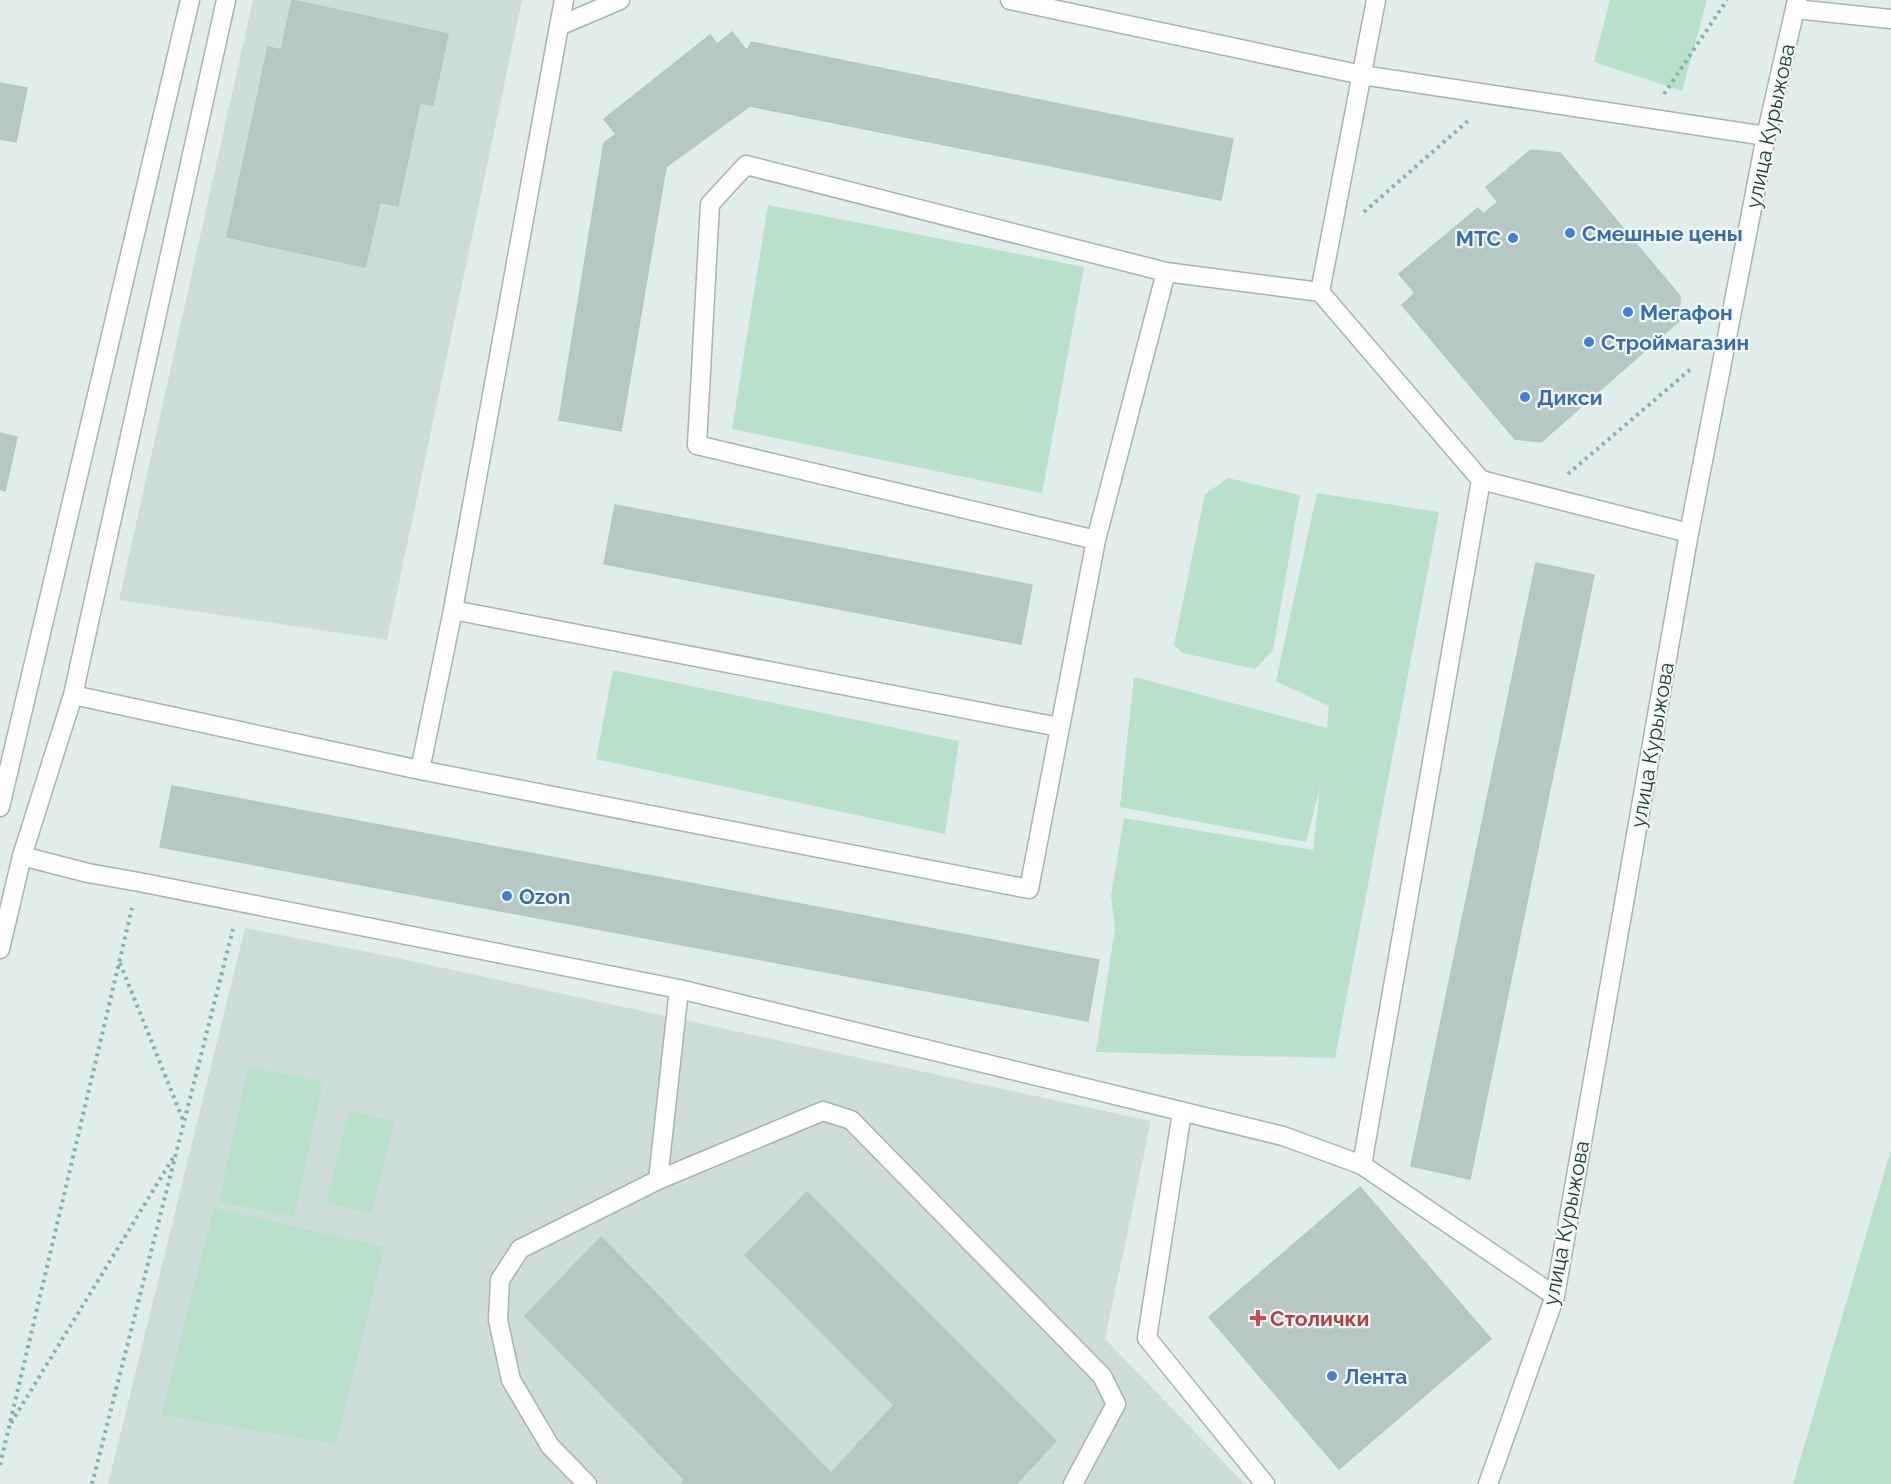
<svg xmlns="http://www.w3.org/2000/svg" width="1891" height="1484" viewBox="0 0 1891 1484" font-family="Raleway,sans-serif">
<rect width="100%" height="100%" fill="#e1edea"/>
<path fill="#cfddd9" d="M 253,0 L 522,0 L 387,640 L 119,600 Z
M 245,928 L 393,957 L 1151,1121 L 1105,1339 L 1245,1484 L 108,1484 Z"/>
<path fill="#b8e0ca" d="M 1610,0 L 1707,0 L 1682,91 L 1594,62 Z
M 768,205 L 1084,267 L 1042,493 L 732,429 Z
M 1228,478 L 1300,495 L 1273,650 L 1255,669 L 1183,653 L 1174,645 L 1205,494 Z
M 1317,493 L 1439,512 L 1335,1058 L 1096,1052 L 1115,929 L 1111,896 L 1124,818 L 1313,850 L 1320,787 L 1306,842 L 1120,807 L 1134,677 L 1327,728 L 1329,706 L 1276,681 Z
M 613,670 L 959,741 L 945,834 L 596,759 Z
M 248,1067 L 323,1082 L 294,1217 L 219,1202 Z
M 349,1110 L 394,1122 L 371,1214 L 326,1202 Z
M 1891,1150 L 1891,1484 L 1793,1484 Z
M 214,1208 L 384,1247 L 336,1444 L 162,1415 Z"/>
<path fill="#b6c8c3" stroke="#b3c7c2" stroke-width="1.5" d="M 292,0 L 448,34 L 433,105 L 420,103 L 398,206 L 380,202 L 365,267 L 227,237 L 268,47 L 281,50 Z
M 732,32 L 747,51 L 751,42 L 1233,139 L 1221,200 L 750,106 L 666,167 L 621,431 L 559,420 L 604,143 L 616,134 L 604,119 L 710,35 L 717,44 Z
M 0,83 L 27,88 L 16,142 L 0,139 Z
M 1531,150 L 1560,153 L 1680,296 L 1679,321 L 1541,442 L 1515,439 L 1402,305 L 1415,293 L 1399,274 L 1478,208 L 1483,214 L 1498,202 L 1486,187 Z
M 0,433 L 17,437 L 5,491 L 0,489 Z
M 615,505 L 1032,585 L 1021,644 L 604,564 Z
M 1536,563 L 1594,575 L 1470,1179 L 1411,1166 Z
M 172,786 L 1099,960 L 1088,1021 L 160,847 Z
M 1360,1187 L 1491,1339 L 1339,1469 L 1209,1317 Z
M 807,1192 L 1056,1441 L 1016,1484 L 681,1484 L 684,1479 L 525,1316 L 601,1237 L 831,1473 L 894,1405 L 745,1255 Z"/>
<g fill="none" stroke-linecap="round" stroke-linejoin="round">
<g stroke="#a3b5b2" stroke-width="21">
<path id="lane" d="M 1010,0 L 1362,75 L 1766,136
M 559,26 L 564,0
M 1320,292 L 1376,0
M 1096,540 L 697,445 L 710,204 L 746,165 L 1166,272 L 1320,292 L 1481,480 L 1689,533
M 453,610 L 1059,727
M 73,695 L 420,770 L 1029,889 L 1096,540 L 1166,272
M 420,770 L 453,610 L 559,26 L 620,0
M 0,807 L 190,0
M 22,856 L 88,873 L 139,882 L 679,989 L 1283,1136 L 1362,1165 L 1555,1296
M 0,949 L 22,856 L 73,695 L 226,0
M 1182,1112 L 1147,1338 L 1265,1484
M 1362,1165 L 1481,480
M 658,1180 L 679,989
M 587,1484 L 550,1446 L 511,1380 L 498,1320 L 500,1280 L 520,1249 L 658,1180 L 823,1111 L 851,1120 L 1102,1376 L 1116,1404 L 1073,1484"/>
</g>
<g stroke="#a3b5b2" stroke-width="21">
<path id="street" d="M 1795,9 L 1891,19
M 1488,1484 L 1555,1296 L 1689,533 L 1766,136 L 1797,0"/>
</g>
<path stroke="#7fb3ab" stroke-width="4" stroke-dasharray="3 4.5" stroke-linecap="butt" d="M 1664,94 L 1727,0
M 1364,212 L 1469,120
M 1568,474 L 1692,368
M 120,963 L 183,1120
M 11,1423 L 173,1158
M 0,1465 L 132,908
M 92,1484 L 233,929"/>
<use href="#lane" stroke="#fff" stroke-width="18"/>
<use href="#street" stroke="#fff" stroke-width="18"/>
</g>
<g fill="#3f7fe0" stroke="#f2f9f7" stroke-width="2">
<circle cx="1570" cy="233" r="6"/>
<circle cx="1513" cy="238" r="6"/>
<circle cx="1628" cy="312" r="6"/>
<circle cx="1589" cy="342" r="6"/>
<circle cx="1525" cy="397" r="6"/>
<circle cx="507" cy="896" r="6"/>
<circle cx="1332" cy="1376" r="6"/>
</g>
<path fill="#e0444e" stroke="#f2f9f7" stroke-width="2" d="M1255 1309h6v6h6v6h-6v6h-6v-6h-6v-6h6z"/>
<g text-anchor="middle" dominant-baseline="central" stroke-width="4.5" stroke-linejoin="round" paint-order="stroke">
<g font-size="21" fill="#203f3c" stroke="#f2f9f7">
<text transform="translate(1770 126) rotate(-78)">улица Курыжова</text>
<text transform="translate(1652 745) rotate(-80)">улица Курыжова</text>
<text transform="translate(1566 1223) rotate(-79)">улица Курыжова</text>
</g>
<g font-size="21" font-weight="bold" fill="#366cbe" stroke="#f2f9f7" text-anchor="start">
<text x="1582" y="233">Смешные цены</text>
<text x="1501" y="238" text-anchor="end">МТС</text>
<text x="1640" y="312">Мегафон</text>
<text x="1601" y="342">Строймагазин</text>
<text x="1537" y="397">Дикси</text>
<text x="519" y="896">Ozon</text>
<text x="1344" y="1376">Лента</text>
</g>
<g font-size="21" font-weight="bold" fill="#be3a42" stroke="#f2f9f7" text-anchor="start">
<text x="1270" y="1318">Столички</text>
</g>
</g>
</svg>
